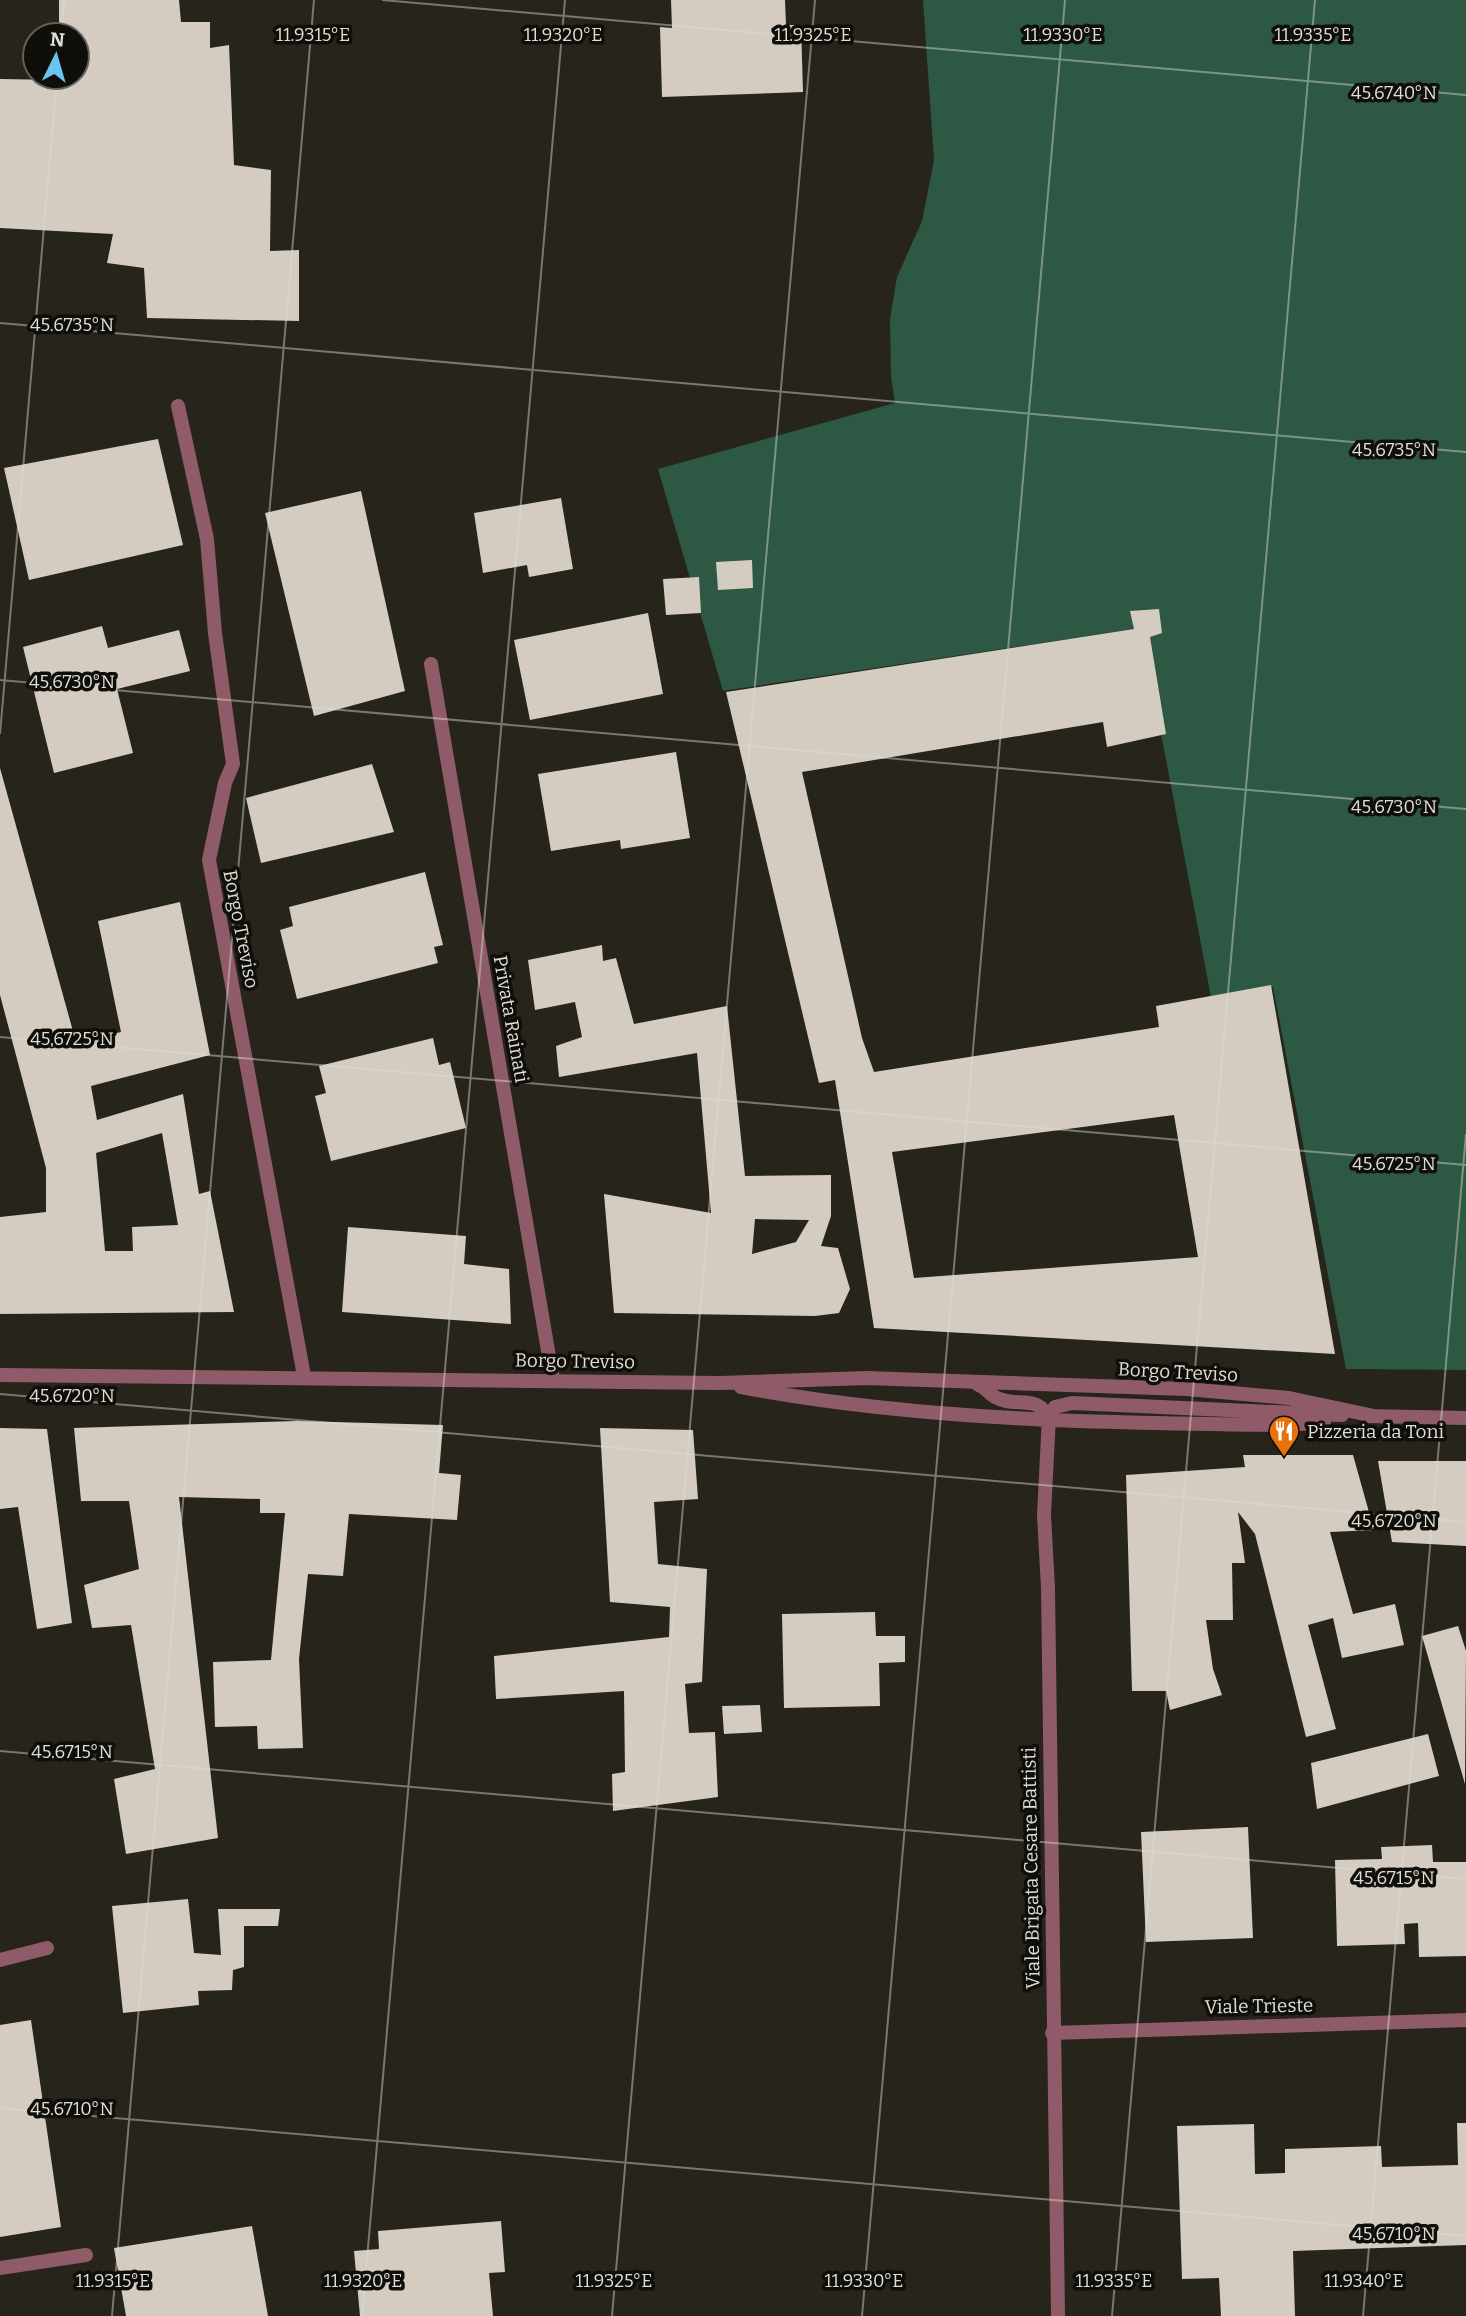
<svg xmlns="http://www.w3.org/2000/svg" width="1466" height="2316" viewBox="0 0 1466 2316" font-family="Bitter,serif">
<rect width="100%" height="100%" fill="#27241b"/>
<path fill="#2c5844" d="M 923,0 L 1466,0 L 1466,1370 L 1346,1369 L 1273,987 L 1211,997 L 1141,628 L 723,691 L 658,469 L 895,403 L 891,376 L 890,319 L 897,277 L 922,221 L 934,160 Z"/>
<path fill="#d4ccc1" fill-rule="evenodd" d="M 59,0 L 179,0 L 181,22 L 210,22 L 210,48 L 229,45 L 234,165 L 271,170 L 270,251 L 299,250 L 299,321 L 147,318 L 144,268 L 107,263 L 113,234 L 0,228 L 0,79 L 60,80 L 60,77 L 77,77 L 77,35 L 59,35 Z
M 671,0 L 785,0 L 786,25 L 801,25 L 803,92 L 662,97 L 660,27 L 672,28 Z
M 158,439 L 183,545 L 29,580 L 4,468 Z
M 361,491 L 405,691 L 314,716 L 265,513 Z
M 561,498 L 573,569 L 529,577 L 527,565 L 483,573 L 474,513 Z
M 752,560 L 753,588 L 718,590 L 716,562 Z
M 699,577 L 701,613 L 666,615 L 663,579 Z
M 1159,609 L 1162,633 L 1150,637 L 1166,734 L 1107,747 L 1103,722 L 802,772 L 862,1038 L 874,1072 L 1159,1027 L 1156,1006 L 1271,985 L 1335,1354 L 874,1328 L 835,1080 L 819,1083 L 726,692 L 1134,629 L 1130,611 ZM 1174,1115 L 1198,1257 L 914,1278 L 892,1152 Z
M 648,613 L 663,694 L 530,720 L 514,640 Z
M 102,626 L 108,648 L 179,630 L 190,671 L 117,689 L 133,753 L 54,773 L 23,647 Z
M 676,752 L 690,838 L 621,849 L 620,840 L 551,851 L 538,774 Z
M 372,764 L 394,832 L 261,863 L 246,798 Z
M 0,768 L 76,1042 L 121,1032 L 98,921 L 180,902 L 210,1055 L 91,1086 L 97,1120 L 183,1094 L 199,1194 L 210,1191 L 234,1312 L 0,1314 L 0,1217 L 46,1212 L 46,1168 L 0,995 ZM 162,1133 L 178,1225 L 132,1227 L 133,1251 L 105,1251 L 96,1153 Z
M 425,872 L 443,945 L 434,947 L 438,963 L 297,999 L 280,930 L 293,926 L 289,907 Z
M 602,945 L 603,961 L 616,958 L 634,1024 L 727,1006 L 745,1176 L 831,1175 L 831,1216 L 821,1246 L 838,1248 L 850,1289 L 839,1313 L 815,1316 L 614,1313 L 604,1194 L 711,1213 L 697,1053 L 559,1077 L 556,1046 L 582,1037 L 575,1002 L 535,1010 L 528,960 ZM 755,1219 L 809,1220 L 796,1242 L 752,1254 Z
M 433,1038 L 439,1065 L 450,1062 L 466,1128 L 331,1161 L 315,1096 L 326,1093 L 319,1066 Z
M 348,1227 L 466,1236 L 464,1264 L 509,1269 L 511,1324 L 342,1312 Z
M 297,1421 L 443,1425 L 439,1473 L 461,1475 L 457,1520 L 349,1514 L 343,1576 L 308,1574 L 299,1659 L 303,1748 L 258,1749 L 257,1726 L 215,1727 L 213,1662 L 271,1660 L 285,1513 L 260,1513 L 260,1499 L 179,1497 L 218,1838 L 126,1854 L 114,1779 L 155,1769 L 131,1625 L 92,1628 L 84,1585 L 139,1569 L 129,1501 L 81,1501 L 74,1428 Z
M 0,1428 L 47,1429 L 72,1623 L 37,1629 L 18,1507 L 0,1509 Z
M 600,1428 L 693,1430 L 698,1499 L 654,1502 L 658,1564 L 707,1569 L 702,1682 L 685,1684 L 689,1733 L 715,1732 L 718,1797 L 613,1811 L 612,1774 L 625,1772 L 624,1691 L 496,1699 L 494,1656 L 669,1637 L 670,1607 L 610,1602 Z
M 1243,1455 L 1353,1455 L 1374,1530 L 1330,1532 L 1353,1614 L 1395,1604 L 1404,1645 L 1342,1658 L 1333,1618 L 1308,1625 L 1336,1729 L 1306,1737 L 1255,1534 L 1238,1512 L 1245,1563 L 1232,1563 L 1233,1620 L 1206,1620 L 1213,1669 L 1222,1695 L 1170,1710 L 1166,1691 L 1132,1691 L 1126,1475 L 1245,1467 Z
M 1378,1461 L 1466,1461 L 1466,1546 L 1392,1542 Z
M 875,1612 L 876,1636 L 905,1636 L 905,1662 L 879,1663 L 880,1706 L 784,1708 L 782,1614 Z
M 1458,1626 L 1466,1651 L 1465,1784 L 1422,1636 Z
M 760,1705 L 762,1732 L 724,1734 L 722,1706 Z
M 1428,1734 L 1439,1776 L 1317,1809 L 1311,1763 Z
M 1248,1827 L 1253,1938 L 1146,1942 L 1141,1832 Z
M 1432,1845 L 1433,1862 L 1466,1862 L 1466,1956 L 1419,1957 L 1418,1923 L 1404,1924 L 1405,1944 L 1337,1946 L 1335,1860 L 1382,1859 L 1381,1847 Z
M 188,1899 L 194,1953 L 221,1955 L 218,1909 L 280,1909 L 278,1926 L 244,1926 L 244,1967 L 233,1970 L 232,1990 L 198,1991 L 199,2005 L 123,2013 L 112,1906 Z
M 31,2020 L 61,2227 L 0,2237 L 0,2025 Z
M 1457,2123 L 1466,2123 L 1466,2245 L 1293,2251 L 1295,2316 L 1221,2316 L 1219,2278 L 1182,2279 L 1177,2126 L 1254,2124 L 1255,2174 L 1285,2173 L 1285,2149 L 1381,2146 L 1382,2167 L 1458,2165 Z
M 501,2221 L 505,2272 L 489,2273 L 493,2316 L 360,2316 L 354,2251 L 379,2249 L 378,2231 Z
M 252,2226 L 268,2316 L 126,2316 L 114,2248 Z"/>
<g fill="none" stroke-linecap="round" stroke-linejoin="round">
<path stroke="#905b69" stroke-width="14" d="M 0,1960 L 47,1948
M 0,2268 L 86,2255"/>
<path stroke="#905b69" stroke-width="14" d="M 178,406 L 207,539 L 215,633 L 233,764 L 225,783 L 209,860 L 304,1376
M 431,664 L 553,1380
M 1052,2033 L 1466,2020"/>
<path stroke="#905b69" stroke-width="14" d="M 0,1375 L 720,1383 L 867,1378 L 1186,1389 L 1289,1398 L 1374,1416
M 977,1384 C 986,1387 988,1393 995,1397 C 1015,1409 1040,1392 1048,1420
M 741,1387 C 921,1421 1105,1423 1287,1425 L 1324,1422
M 1366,1416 L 1466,1418
M 1058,2316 L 1048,1588 L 1044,1515 L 1049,1416 L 1055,1407 L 1072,1403 L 1342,1415"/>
</g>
<path fill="none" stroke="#deddd6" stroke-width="2" stroke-opacity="0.45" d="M 382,0 L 1466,95M 61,35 L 64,0M 0,323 L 1466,452M 0,680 L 1466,809M 0,734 L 57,77M 0,1037 L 1466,1165M 0,1394 L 1466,1522M 0,1751 L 1466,1879M 0,2108 L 1466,2236M 112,2316 L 314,0M 362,2316 L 565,0M 612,2316 L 815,0M 862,2316 L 1065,0M 1112,2316 L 1315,0M 1363,2316 L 1466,1134"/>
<defs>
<g id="restaurant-pin" transform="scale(1.575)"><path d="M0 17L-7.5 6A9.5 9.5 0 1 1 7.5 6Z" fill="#e8710a" stroke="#0f0e09"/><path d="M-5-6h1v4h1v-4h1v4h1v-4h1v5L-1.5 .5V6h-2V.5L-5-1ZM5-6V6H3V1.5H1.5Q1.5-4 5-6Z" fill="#fff"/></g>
</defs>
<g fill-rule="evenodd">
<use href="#restaurant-pin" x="1284" y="1431"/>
</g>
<g text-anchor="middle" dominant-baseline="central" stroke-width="7" stroke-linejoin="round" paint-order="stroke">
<g font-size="19" fill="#deddd6" stroke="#0f0e09">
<text transform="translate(241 929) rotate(79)">Borgo Treviso</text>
<text transform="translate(511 1019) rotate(80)">Privata Rainati</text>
<text transform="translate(575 1361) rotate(1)">Borgo Treviso</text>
<text transform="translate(1178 1372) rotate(3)">Borgo Treviso</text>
<text transform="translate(1031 1868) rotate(-91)">Viale Brigata Cesare Battisti</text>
<text transform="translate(1259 2006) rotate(-1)">Viale Trieste</text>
</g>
<g font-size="19" fill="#deddd6" stroke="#0f0e09" text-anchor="start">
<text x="1307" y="1431">Pizzeria da Toni</text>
</g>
</g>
<g font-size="18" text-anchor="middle" fill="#deddd6" stroke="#0f0e09" stroke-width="7" stroke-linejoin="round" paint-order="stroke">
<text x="313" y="41">11.9315°E</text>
<text x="563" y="41">11.9320°E</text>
<text x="813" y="41">11.9325°E</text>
<text x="1063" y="41">11.9330°E</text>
<text x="1313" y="41">11.9335°E</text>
<text x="1394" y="99">45.6740°N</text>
<text x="72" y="331">45.6735°N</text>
<text x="1394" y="456">45.6735°N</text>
<text x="72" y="688">45.6730°N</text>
<text x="1394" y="813">45.6730°N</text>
<text x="72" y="1045">45.6725°N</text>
<text x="1394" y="1170">45.6725°N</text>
<text x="72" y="1402">45.6720°N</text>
<text x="1394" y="1527">45.6720°N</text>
<text x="72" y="1758">45.6715°N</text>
<text x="1394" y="1884">45.6715°N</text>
<text x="72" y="2115">45.6710°N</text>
<text x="1394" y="2240">45.6710°N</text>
<text x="113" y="2287">11.9315°E</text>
<text x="363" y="2287">11.9320°E</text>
<text x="614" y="2287">11.9325°E</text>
<text x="864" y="2287">11.9330°E</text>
<text x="1114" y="2287">11.9335°E</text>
<text x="1364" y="2287">11.9340°E</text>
</g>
<g transform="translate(56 56) rotate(5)"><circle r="33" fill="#0f0e09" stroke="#62615b" stroke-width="2"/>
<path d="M0-5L12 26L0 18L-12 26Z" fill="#68c4f0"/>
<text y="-10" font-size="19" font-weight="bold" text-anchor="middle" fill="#deddd6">N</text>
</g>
</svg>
